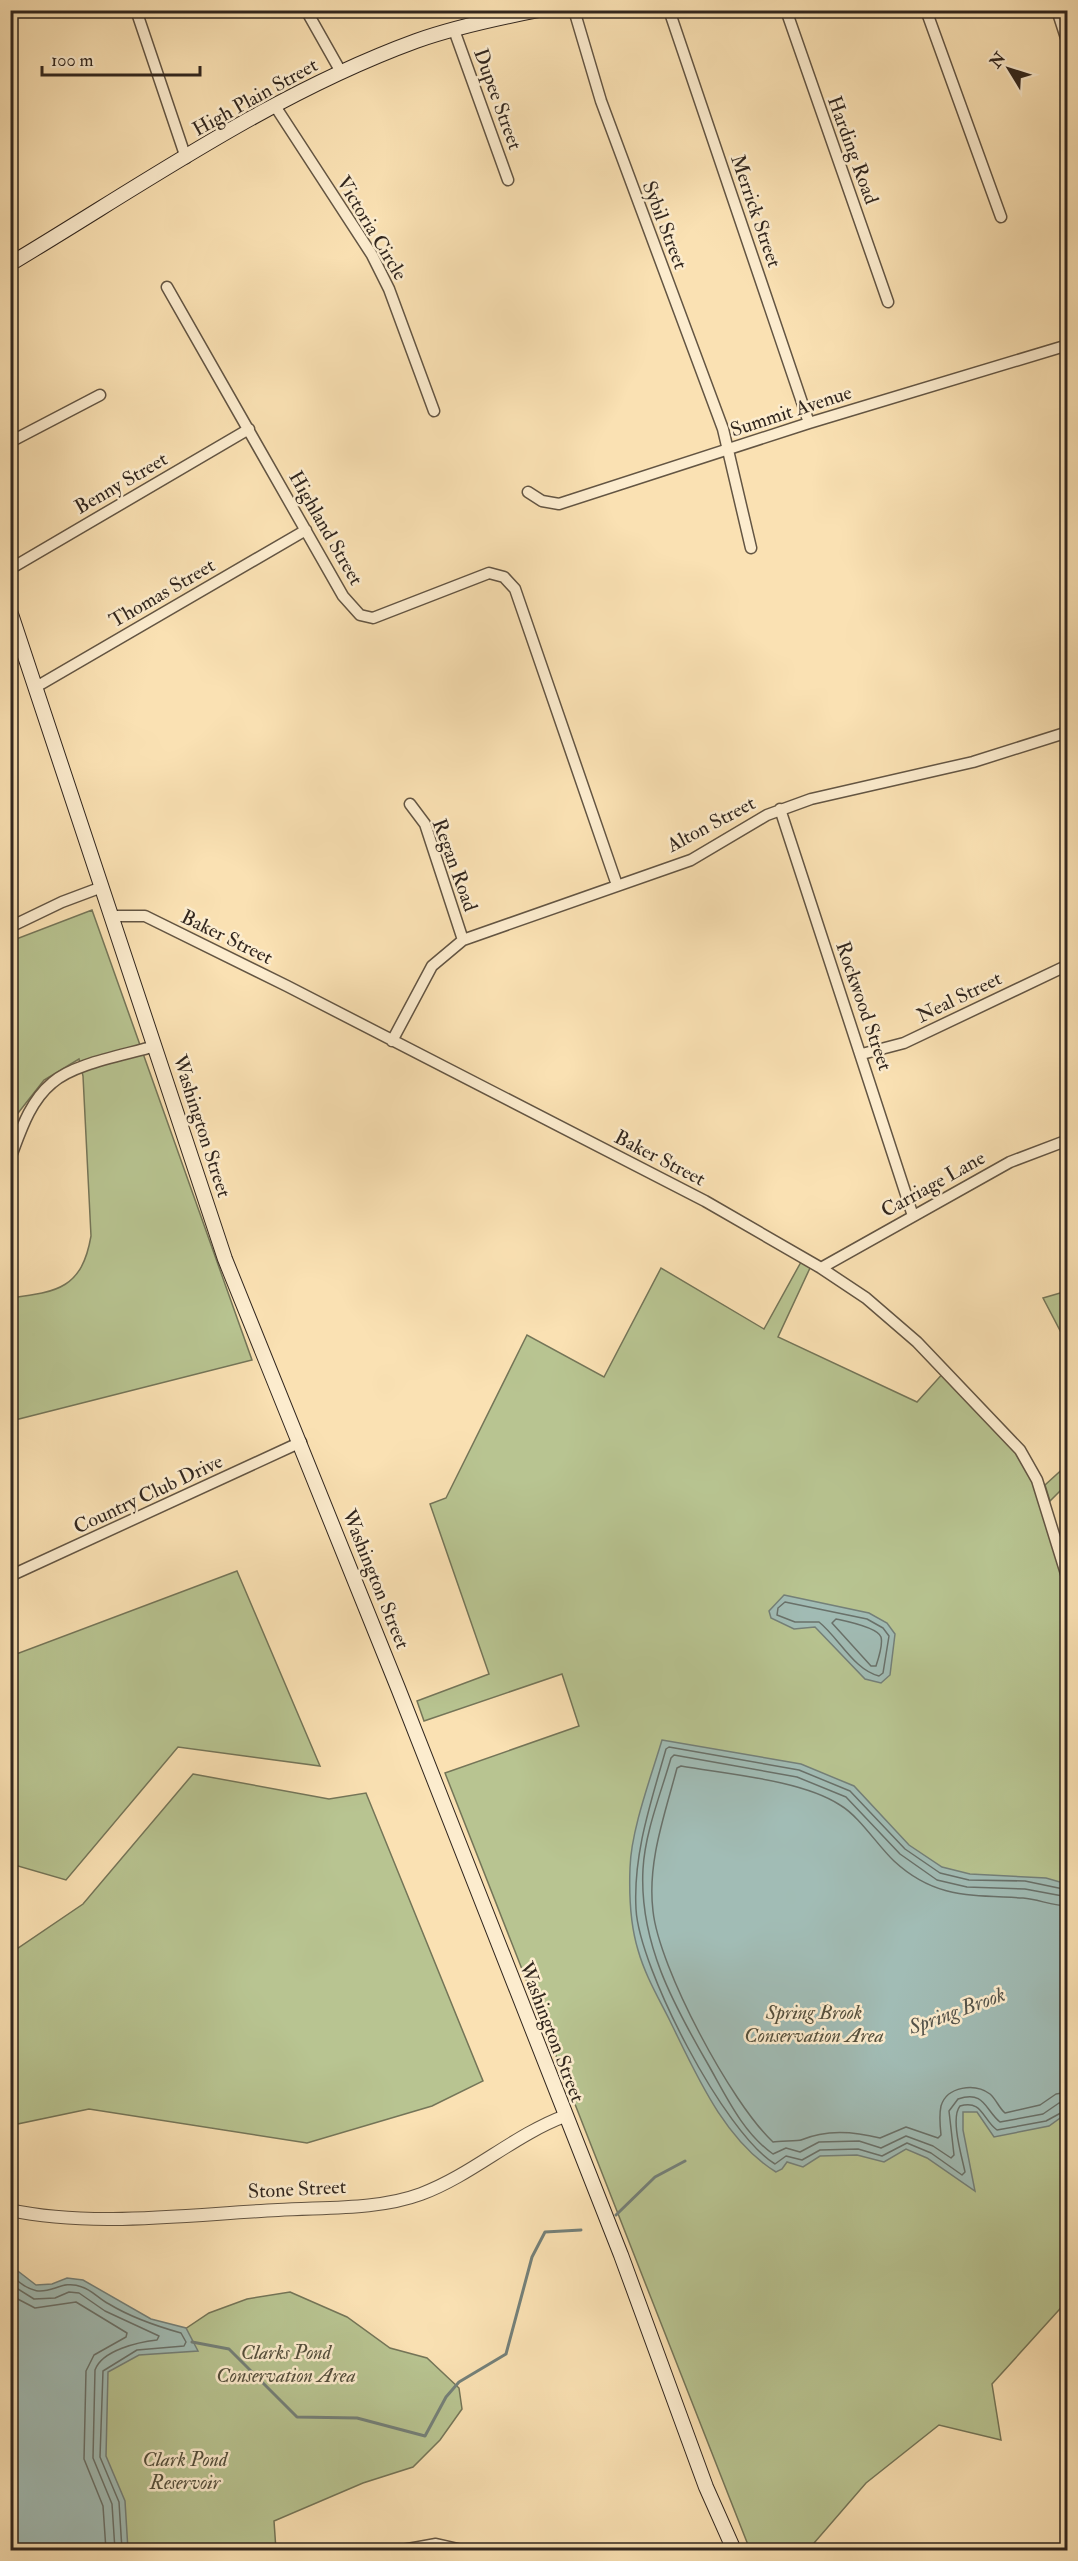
<svg xmlns="http://www.w3.org/2000/svg" width="1078" height="2561" viewBox="0 0 1078 2561" font-family="'IM FELL Double Pica',serif">
<rect width="100%" height="100%" fill="#fae1b3"/>
<filter id="stains"><feTurbulence type="fractalNoise" baseFrequency=".00333" numOctaves="4"/><feColorMatrix values="0 0 0 0 .2 0 0 0 0 .09 0 0 0 0 .02 0 0 0 .5 -.17"/></filter>
<radialGradient id="worn" r=".72"><stop offset=".6" stop-color="#630" stop-opacity="0"/><stop offset="1" stop-color="#630" stop-opacity=".3"/></radialGradient>
<path fill="#b8c491" stroke="#747558" stroke-width="1.5" d="M 92,910 L 252,1360 L 11,1421 L 11,1298 C 58,1292 82,1288 91,1236 L 83,1076 L 79,1059 L 44,1080 L 11,1122 L 11,941 Z
M 801,1262 L 810,1268 L 778,1337 L 917,1402 L 945,1371 L 1029,1465 L 1067,1580 L 1068,2300 L 992,2384 L 1001,2440 L 939,2425 L 866,2483 L 808,2550 L 750,2550 L 445,1773 L 579,1726 L 562,1674 L 424,1721 L 417,1701 L 489,1674 L 430,1504 L 446,1498 L 527,1335 L 604,1377 L 661,1268 L 764,1329 Z
M 1067,1291 L 1067,1334 L 1064,1338 L 1043,1298 Z
M 1067,1465 L 1067,1484 L 1050,1501 L 1045,1485 Z
M 237,1571 L 320,1766 L 178,1747 L 66,1880 L 11,1864 L 11,1656 Z
M 193,1774 L 329,1799 L 366,1793 L 483,2081 L 432,2106 L 307,2143 L 89,2109 L 13,2125 L 11,2129 L 11,1953 L 83,1904 Z
M 290,2292 L 347,2317 L 390,2348 L 427,2358 L 459,2388 L 462,2409 L 440,2440 L 413,2467 L 363,2483 L 274,2521 L 276,2550 L 98,2550 L 105,2337 L 176,2335 L 209,2313 L 247,2299 Z"/>
<path fill="#a1bcb5" stroke="#748079" stroke-width="1.5" d="M 784,1595 L 869,1613 L 887,1623 L 895,1634 L 890,1675 L 881,1683 L 865,1679 L 815,1627 L 794,1629 L 771,1618 L 769,1611 Z
M 662,1740 L 801,1764 L 854,1786 L 909,1845 L 942,1867 L 970,1874 L 1046,1878 L 1067,1884 L 1067,2113 L 1049,2126 L 994,2137 L 977,2112 L 963,2112 L 963,2130 L 975,2191 L 927,2158 L 906,2149 L 884,2162 L 857,2155 L 820,2156 L 803,2167 L 787,2162 L 782,2169 L 776,2172 C 724,2140 696,2074 670,2021 C 658,1997 645,1975 638,1950 C 630,1924 629,1895 630,1868 C 631,1830 651,1777 662,1740 Z
M 10,2265 L 36,2285 L 52,2284 L 67,2278 L 83,2280 L 151,2319 L 186,2328 L 198,2351 L 139,2355 L 108,2372 L 106,2456 L 125,2501 L 128,2550 L 11,2550 Z"/>
<g fill="none" stroke-linecap="round" stroke-linejoin="round">
<path stroke="#69716a" stroke-width="1.5" d="M 785,1602 L 867,1619 L 883,1628 L 889,1636 L 883,1673 L 879,1676 C 854,1670 839,1638 819,1622 L 795,1622 L 777,1615 L 778,1608 Z
M 836,1619 C 845,1621 877,1627 881,1637 C 883,1644 878,1660 876,1666 L 871,1666 L 832,1623 Z
M 1068,1890 L 1025,1881 L 969,1880 L 940,1873 L 905,1849 L 850,1791 L 799,1770 L 669,1747 L 666,1749 C 651,1802 633,1854 636,1909 C 639,1968 724,2133 775,2164 L 786,2156 L 802,2160 L 820,2150 L 858,2149 L 882,2156 L 907,2143 L 931,2153 L 962,2175 L 965,2172 C 962,2157 950,2118 960,2106 C 982,2099 983,2120 997,2130 L 1046,2121 L 1068,2109
M 1068,1897 L 1025,1889 L 967,1887 L 937,1880 L 900,1854 L 846,1797 L 797,1777 L 674,1755 L 671,1758 C 661,1793 645,1832 643,1869 C 639,1942 673,2004 709,2066 C 726,2096 743,2133 773,2154 L 786,2148 L 800,2152 L 819,2142 L 859,2141 L 881,2148 L 906,2136 L 933,2146 L 951,2158 L 954,2155 L 949,2111 L 958,2099 C 985,2090 985,2110 1000,2122 L 1043,2114 L 1059,2103 L 1068,2101
M 1068,1906 C 1052,1906 1038,1899 1023,1898 C 971,1895 935,1899 894,1861 C 877,1845 860,1817 840,1805 C 802,1780 726,1774 681,1766 L 677,1768 C 665,1814 647,1862 653,1911 C 659,1968 731,2103 773,2142 C 779,2141 799,2141 801,2140 C 826,2129 853,2131 880,2138 L 906,2127 L 938,2138 L 941,2135 C 940,2126 939,2115 941,2106 C 947,2086 975,2083 990,2094 C 996,2099 999,2108 1005,2113 L 1040,2105 L 1056,2094 L 1068,2092
M 10,2274 C 46,2310 54,2276 82,2287 C 92,2290 99,2299 109,2304 C 132,2318 156,2326 181,2333 L 186,2342 L 184,2346 L 137,2350 L 103,2371 L 100,2457 L 119,2502 L 122,2550
M 10,2284 L 34,2299 L 55,2298 L 69,2292 L 79,2293 L 105,2311 L 159,2336 L 157,2340 C 139,2342 102,2350 95,2370 L 93,2458 L 112,2504 L 115,2550
M 10,2295 L 35,2308 L 76,2302 L 127,2333 L 126,2337 L 94,2355 L 86,2371 L 84,2459 L 103,2506 L 106,2550"/>
<path stroke="#748079" stroke-width="3" d="M 616,2215 L 655,2177 L 685,2161
M 192,2342 L 229,2349 L 297,2417 L 357,2418 L 425,2436 L 446,2397 L 459,2382 L 506,2354 L 532,2257 L 545,2232 L 581,2230"/>
<g stroke="#635543" stroke-width="13">
<path id="minor" d="M 136,10 L 186,158
M 306,10 L 341,72
M 574,10 L 601,101 L 723,429 L 751,548
M 669,10 L 809,423
M 786,10 L 888,302
M 926,10 L 1001,217
M 1057,10 L 1068,44
M 454,30 L 508,180
M 275,106 L 372,255 L 389,289 L 434,411
M 167,287 L 343,596 L 360,615 L 373,618 L 489,573 L 504,577 L 515,589 L 617,885
M 10,442 L 100,395
M 528,492 L 542,501 L 559,504 L 809,423 L 1068,345
M 10,569 L 249,429
M 36,687 L 306,530
M 410,804 L 425,824 L 463,940
M 780,809 L 913,1216
M 111,916 L 145,916 L 287,986 L 705,1201 L 821,1268 L 866,1298 L 917,1342 L 1020,1450 L 1037,1480 L 1068,1580
M 10,927 L 62,902 L 102,887
M 392,1041 L 432,966 L 463,940 L 691,860 L 767,815 L 811,799 L 973,762 L 1068,732
M 862,1054 L 904,1043 L 1068,965
M 10,1159 C 20,1133 29,1102 52,1083 C 74,1063 126,1055 155,1046
M 821,1268 L 1010,1162 L 1068,1140
M 10,1576 L 301,1442
M 402,2550 L 436,2544 L 462,2550"/>
</g>
<g stroke="#635543" stroke-width="14">
<path id="tertiary" d="M 10,2210 C 92,2228 194,2214 278,2210 C 324,2207 378,2210 421,2194 C 472,2175 514,2135 565,2116"/>
</g>
<g stroke="#31261e" stroke-width="16">
<path id="secondary" d="M 10,264 C 142,185 271,94 416,41 C 455,27 498,18 539,10
M 10,611 L 225,1259 L 398,1688 L 621,2255 L 706,2487 L 734,2550"/>
</g>
<use href="#minor" stroke="#fcecce" stroke-width="10"/>
<use href="#tertiary" stroke="#fcecce" stroke-width="12"/>
<use href="#secondary" stroke="#fcecce" stroke-width="14"/>
</g>
<g text-anchor="middle" dominant-baseline="central" stroke-width="5" stroke-linejoin="round" paint-order="stroke">
<g font-size="20" fill="#31261e" stroke="#fcecce">
<text transform="translate(255 97) rotate(-29)">High Plain Street</text>
<text transform="translate(498 99) rotate(70)">Dupee Street</text>
<text transform="translate(853 150) rotate(70)">Harding Road</text>
<text transform="translate(756 211) rotate(71)">Merrick Street</text>
<text transform="translate(665 225) rotate(69)">Sybil Street</text>
<text transform="translate(372 228) rotate(59)">Victoria Circle</text>
<text transform="translate(791 411) rotate(-18)">Summit Avenue</text>
<text transform="translate(121 483) rotate(-30)">Benny Street</text>
<text transform="translate(326 528) rotate(60)">Highland Street</text>
<text transform="translate(162 593) rotate(-30)">Thomas Street</text>
<text transform="translate(711 824) rotate(-28)">Alton Street</text>
<text transform="translate(455 865) rotate(70)">Regan Road</text>
<text transform="translate(227 937) rotate(26)">Baker Street</text>
<text transform="translate(959 997) rotate(-26)">Neal Street</text>
<text transform="translate(864 1006) rotate(71)">Rockwood Street</text>
<text transform="translate(202 1126) rotate(72)">Washington Street</text>
<text transform="translate(660 1158) rotate(27)">Baker Street</text>
<text transform="translate(933 1184) rotate(-29)">Carriage Lane</text>
<text transform="translate(148 1494) rotate(-25)">Country Club Drive</text>
<text transform="translate(376 1579) rotate(68)">Washington Street</text>
<text transform="translate(552 2032) rotate(69)">Washington Street</text>
<text transform="translate(297 2189) rotate(-3)">Stone Street</text>
</g>
<g font-size="20" font-style="italic" fill="#534e3b" stroke="#fcecce">
<text x="814" y="2012">Spring Brook<tspan x="814" dy="23">Conservation Area</tspan></text>
<text x="286" y="2352">Clarks Pond<tspan x="286" dy="23">Conservation Area</tspan></text>
<text x="185" y="2459">Clark Pond<tspan x="185" dy="23">Reservoir</tspan></text>
</g>
<g font-size="21" font-style="italic" fill="#53534b" stroke="#fcecce">
<text transform="translate(957 2011) rotate(-20)">Spring Brook</text>
</g>
</g>
<rect width="1078" height="2561" fill="none" stroke="#fae1b3" stroke-width="36"/>
<rect x="12" y="12" width="1054" height="2537" fill="none" stroke="#31261e" stroke-width="3"/>
<rect x="18" y="18" width="1042" height="2525" fill="none" stroke="#31261e" stroke-width="1.5"/>
<g transform="translate(1009 69) rotate(308)" stroke="#fcecce" stroke-width="4.5" paint-order="stroke">
<path d="M0-4.5L10 22L0 15L-10 22Z" fill="#31261e"/>
<text y="-9" font-size="16" font-weight="bold" text-anchor="middle" fill="#31261e">N</text>
</g>
<path d="M42 66v9h158v-9" fill="none" stroke="#31261e" stroke-width="3"/>
<text x="51" y="66" font-size="18" fill="#31261e" stroke="#fcecce" stroke-width="4.5" paint-order="stroke">100 m</text>
<rect width="100%" height="100%" filter="url(#stains)"/>
<rect width="100%" height="100%" fill="url(#worn)"/>
</svg>
